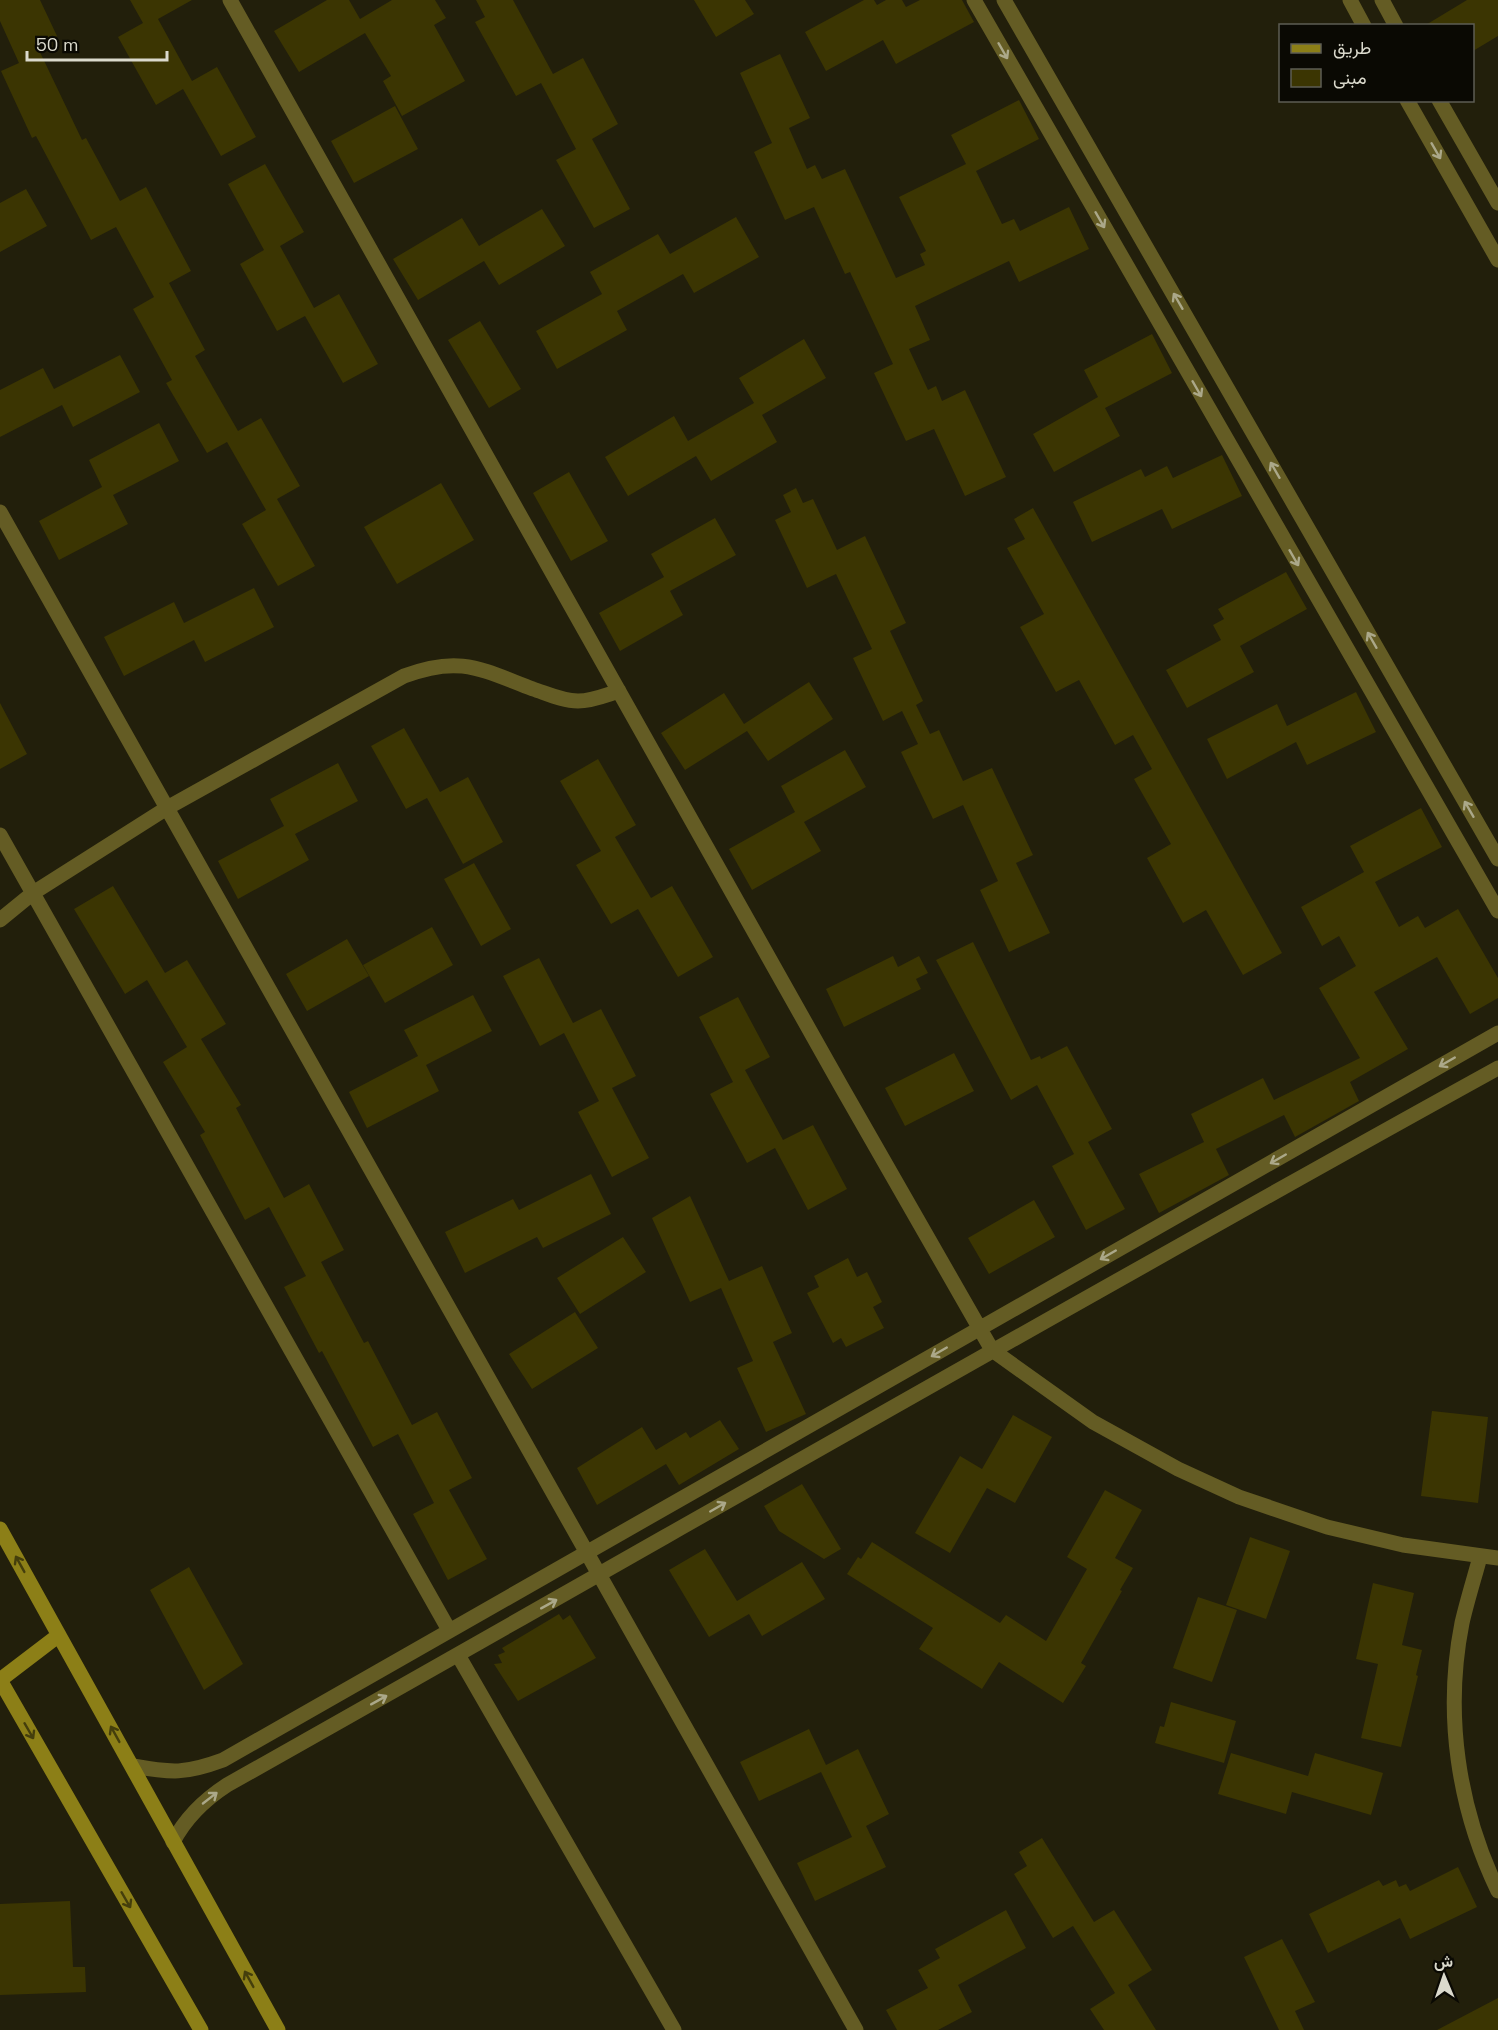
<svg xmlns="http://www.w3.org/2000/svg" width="1498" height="2030" viewBox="0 0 1498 2030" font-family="'Space Grotesk',Vazirmatn,sans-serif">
<rect width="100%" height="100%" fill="#221f0b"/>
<path fill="#3b3502" d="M 0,0 L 40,0 L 57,36 L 37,46 L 82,140 L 86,138 L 120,201 L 146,187 L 191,271 L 169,283 L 205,350 L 195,356 L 238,431 L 261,418 L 300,486 L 277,499 L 315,566 L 278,586 L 242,524 L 266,510 L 227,442 L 207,453 L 166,383 L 172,380 L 133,309 L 154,297 L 116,227 L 91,240 L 36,136 L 32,138 L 1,71 L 19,63 L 0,21 Z
M 130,0 L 192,0 L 158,19 L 192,81 L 217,67 L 256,137 L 221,156 L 183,89 L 156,105 L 118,37 L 143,23 Z
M 327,0 L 349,0 L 360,19 L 392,0 L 435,0 L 446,18 L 434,25 L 465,81 L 402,116 L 383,81 L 391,76 L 365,33 L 299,72 L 274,31 Z
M 476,0 L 513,0 L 553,74 L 583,58 L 618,124 L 592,139 L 630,209 L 594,228 L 556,160 L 576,149 L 541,83 L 516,96 L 475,22 L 485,17 Z
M 694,0 L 745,0 L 754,14 L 716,37 Z
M 864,0 L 874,0 L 877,5 L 886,0 L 902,0 L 906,7 L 920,0 L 962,0 L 974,22 L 896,64 L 883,40 L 826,71 L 805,32 Z
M 1467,0 L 1498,0 L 1498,36 L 1473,51 L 1473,26 L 1424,26 Z
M 780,54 L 810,118 L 789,128 L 807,169 L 815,165 L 822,179 L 845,169 L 896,278 L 925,265 L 920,254 L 926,251 L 899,197 L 966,164 L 951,135 L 1019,100 L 1039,139 L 976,171 L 1002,224 L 1014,219 L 1020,231 L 1069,207 L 1089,249 L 1019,282 L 1009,261 L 915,306 L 930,340 L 909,349 L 928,390 L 936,386 L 942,401 L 965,390 L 1006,477 L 965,496 L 934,429 L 906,441 L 874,373 L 893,364 L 850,272 L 845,274 L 814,207 L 785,220 L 754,152 L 772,143 L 740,73 Z
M 395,106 L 418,149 L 354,183 L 331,141 Z
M 265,164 L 304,232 L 280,246 L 314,308 L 339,294 L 378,364 L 343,383 L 305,316 L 277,331 L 240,264 L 264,250 L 228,184 Z
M 26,189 L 47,226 L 0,252 L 0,203 Z
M 542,209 L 565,246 L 499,285 L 484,261 L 418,300 L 393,259 L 462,218 L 479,246 Z
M 736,217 L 759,257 L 694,293 L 683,274 L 617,311 L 627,330 L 557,369 L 536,331 L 602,294 L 590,272 L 658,234 L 670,254 Z
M 480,321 L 521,389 L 489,408 L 448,340 Z
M 1152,334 L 1172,373 L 1105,408 L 1120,436 L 1054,472 L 1033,434 L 1098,397 L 1084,370 Z
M 804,339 L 826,378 L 762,415 L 777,442 L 711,481 L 696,456 L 628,496 L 605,457 L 674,416 L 688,441 L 754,403 L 739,378 Z
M 120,355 L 140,392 L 73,427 L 62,405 L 0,437 L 0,390 L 43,368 L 54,389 Z
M 159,423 L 179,461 L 113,495 L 128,524 L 59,560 L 39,521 L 102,487 L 89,460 Z
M 1222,455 L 1242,496 L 1172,529 L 1162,509 L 1092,542 L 1073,502 L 1141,469 L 1145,477 L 1167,466 L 1173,478 Z
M 569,472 L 608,541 L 571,561 L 533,493 Z
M 441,483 L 474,540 L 397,584 L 364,527 Z
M 796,488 L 803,503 L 813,499 L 837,550 L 865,536 L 906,623 L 890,631 L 923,701 L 916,705 L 930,734 L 939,730 L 963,781 L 992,768 L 1033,855 L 1016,863 L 1050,933 L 1009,952 L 980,890 L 998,881 L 963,805 L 933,819 L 901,752 L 918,744 L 902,711 L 883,721 L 853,658 L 872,649 L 836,574 L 807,588 L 775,520 L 791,512 L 783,495 Z
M 1033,508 L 1282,953 L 1243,975 L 1206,910 L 1183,923 L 1147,858 L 1171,844 L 1134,779 L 1152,769 L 1133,735 L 1115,745 L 1079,680 L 1056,692 L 1020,627 L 1044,614 L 1007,548 L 1025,539 L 1014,519 Z
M 715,518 L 736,555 L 670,591 L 683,615 L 620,651 L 599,613 L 664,577 L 651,554 Z
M 1286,572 L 1307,609 L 1240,646 L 1254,672 L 1187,708 L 1166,670 L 1221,640 L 1213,625 L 1224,619 L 1218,609 Z
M 254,588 L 274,627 L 205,662 L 194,640 L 124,676 L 104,637 L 174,602 L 184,623 Z
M 809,682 L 833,719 L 768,761 L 747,731 L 685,770 L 661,733 L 724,693 L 744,724 Z
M 1356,692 L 1376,732 L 1307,765 L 1296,742 L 1227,779 L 1207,739 L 1277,704 L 1287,726 Z
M 0,703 L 27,754 L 0,769 Z
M 404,728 L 440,792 L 468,777 L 503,842 L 463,864 L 427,798 L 406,809 L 371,746 Z
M 845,750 L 866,787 L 804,822 L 821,851 L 752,890 L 729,849 L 795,812 L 781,786 Z
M 598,759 L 636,825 L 615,837 L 651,898 L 672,886 L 713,957 L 678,977 L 638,909 L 611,924 L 576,865 L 601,851 L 560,781 Z
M 338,763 L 358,801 L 295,834 L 309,860 L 238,899 L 218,861 L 284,826 L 270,799 Z
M 1421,808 L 1442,847 L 1375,882 L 1399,927 L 1418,916 L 1425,928 L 1458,909 L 1498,978 L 1498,998 L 1470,1014 L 1437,957 L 1374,992 L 1408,1049 L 1350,1082 L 1359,1101 L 1295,1137 L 1284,1115 L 1216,1149 L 1229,1175 L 1159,1213 L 1139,1174 L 1204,1142 L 1191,1114 L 1263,1078 L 1274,1100 L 1360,1058 L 1319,988 L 1356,966 L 1339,936 L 1322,946 L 1301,907 L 1364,872 L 1350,846 Z
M 474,863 L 511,929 L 481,946 L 444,879 Z
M 113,886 L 165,973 L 187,960 L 226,1024 L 201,1039 L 241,1105 L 236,1108 L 284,1198 L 309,1184 L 344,1250 L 321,1262 L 364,1343 L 368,1341 L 412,1425 L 437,1412 L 472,1478 L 449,1490 L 487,1559 L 448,1580 L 413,1514 L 434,1503 L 398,1434 L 373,1447 L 322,1351 L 319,1353 L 284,1287 L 306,1276 L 269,1207 L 245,1220 L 200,1135 L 205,1132 L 163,1062 L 187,1047 L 147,980 L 125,994 L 74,909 Z
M 432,927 L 453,965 L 385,1003 L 363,965 Z
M 347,939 L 369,976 L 307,1011 L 286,974 Z
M 973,942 L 1031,1060 L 1040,1056 L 1041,1059 L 1067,1046 L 1112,1129 L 1088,1142 L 1125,1209 L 1086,1230 L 1052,1166 L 1074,1154 L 1037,1085 L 1011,1100 L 936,960 Z
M 893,956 L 898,967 L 919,956 L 928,973 L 916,979 L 921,989 L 844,1027 L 826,989 Z
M 539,958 L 573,1023 L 601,1009 L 636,1076 L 612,1088 L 649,1158 L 612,1177 L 578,1112 L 599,1101 L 564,1033 L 540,1046 L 503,976 Z
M 473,995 L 492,1031 L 426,1065 L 439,1091 L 367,1128 L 349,1092 L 418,1056 L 404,1030 Z
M 738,997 L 770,1057 L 745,1070 L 783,1140 L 813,1125 L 847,1189 L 808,1210 L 775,1148 L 747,1163 L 710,1094 L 733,1082 L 699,1017 Z
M 954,1053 L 974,1091 L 905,1126 L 885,1088 Z
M 591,1174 L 611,1214 L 543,1248 L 537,1237 L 465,1273 L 445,1232 L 513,1199 L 519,1210 Z
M 690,1196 L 729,1281 L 762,1266 L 792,1333 L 773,1342 L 806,1414 L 766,1432 L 737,1368 L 753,1361 L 721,1288 L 690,1302 L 652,1218 Z
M 1034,1200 L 1055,1237 L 989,1274 L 968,1238 Z
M 623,1237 L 646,1272 L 580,1314 L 557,1278 Z
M 848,1258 L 857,1277 L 867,1272 L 882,1302 L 873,1307 L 884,1328 L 846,1347 L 841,1338 L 833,1343 L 807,1293 L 819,1287 L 814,1276 Z
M 575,1312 L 598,1348 L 532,1389 L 509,1354 Z
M 1432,1411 L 1488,1417 L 1478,1503 L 1421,1496 Z
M 1013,1415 L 1052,1437 L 1015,1503 L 987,1488 L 950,1553 L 915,1533 L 960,1456 L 982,1469 Z
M 720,1420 L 739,1449 L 679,1485 L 666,1464 L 597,1505 L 577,1468 L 642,1427 L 656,1450 L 686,1432 L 690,1438 Z
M 802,1484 L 841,1549 L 824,1559 L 779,1531 L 764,1506 Z
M 1105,1490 L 1142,1510 L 1115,1558 L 1133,1568 L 1120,1590 L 1122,1591 L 1081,1663 L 1086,1666 L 1063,1703 L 999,1662 L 982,1689 L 919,1649 L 933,1628 L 847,1574 L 858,1557 L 861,1559 L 872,1542 L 1000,1623 L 1006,1615 L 1046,1641 L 1087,1569 L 1067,1557 Z
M 1250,1537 L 1290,1551 L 1266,1619 L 1226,1605 Z
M 705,1549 L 737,1601 L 802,1562 L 825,1599 L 762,1636 L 749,1614 L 709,1637 L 669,1570 Z
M 189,1567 L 243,1664 L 204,1690 L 150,1590 Z
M 1373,1583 L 1414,1593 L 1402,1645 L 1422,1650 L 1416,1675 L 1418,1676 L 1401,1747 L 1361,1738 L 1378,1664 L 1356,1659 Z
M 1198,1597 L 1237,1610 L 1212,1682 L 1173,1668 Z
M 559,1614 L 563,1620 L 570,1615 L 596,1658 L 518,1701 L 494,1664 L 502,1663 L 498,1655 L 505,1652 L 502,1648 Z
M 1171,1702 L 1236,1721 L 1224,1763 L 1155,1743 L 1160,1726 L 1164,1727 Z
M 809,1729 L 826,1765 L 858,1749 L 889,1814 L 866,1826 L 886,1867 L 815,1901 L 797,1863 L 852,1837 L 821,1772 L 759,1801 L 740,1762 Z
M 1231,1753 L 1308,1776 L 1315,1753 L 1383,1773 L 1371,1815 L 1292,1792 L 1286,1814 L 1218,1794 Z
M 1042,1838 L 1094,1922 L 1114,1910 L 1152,1970 L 1128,1985 L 1156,2030 L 1104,2030 L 1090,2009 L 1115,1993 L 1073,1926 L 1053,1938 L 1014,1874 L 1027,1866 L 1019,1852 Z
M 1458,1867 L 1477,1907 L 1410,1939 L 1400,1918 L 1328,1953 L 1309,1914 L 1379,1880 L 1383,1886 L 1396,1880 L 1399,1887 L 1406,1884 L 1410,1891 Z
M 70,1901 L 73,1967 L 85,1967 L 86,1992 L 0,1995 L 0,1904 Z
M 1006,1910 L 1026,1948 L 958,1985 L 972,2012 L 938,2030 L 897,2030 L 886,2010 L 928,1988 L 918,1970 L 940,1958 L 935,1949 Z
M 1282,1939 L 1315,2002 L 1295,2011 L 1304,2030 L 1279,2030 L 1244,1957 Z
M 1498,1998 L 1498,2030 L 1437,2030 Z"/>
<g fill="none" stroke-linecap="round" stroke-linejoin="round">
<path stroke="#645c24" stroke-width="15" d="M 230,0 L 841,1086 L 992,1350 L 1093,1422 L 1178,1469 L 1239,1497 L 1327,1527 L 1403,1545 L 1498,1558
M 974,0 L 1498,911
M 1004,0 L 1498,859
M 1350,0 L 1364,26
M 1382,0 L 1396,26
M 1407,100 L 1498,260
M 1439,100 L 1498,203
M 0,512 L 856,2030
M 0,835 L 449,1630
M 0,920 L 33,893 L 167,808 L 404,676 C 460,655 480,669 533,689 C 548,694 563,701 578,701 C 592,701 606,695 619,691
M 1480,1557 C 1474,1579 1467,1601 1462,1623 C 1444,1714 1458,1808 1498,1891
M 458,1655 L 674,2030
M 133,1766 C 172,1773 185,1774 223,1760 L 1498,1033
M 173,1842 C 186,1817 204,1800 227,1785 C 651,1546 1072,1303 1498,1068"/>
<path stroke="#8c7f17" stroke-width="15" d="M 0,1529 L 278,2030
M 0,1680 L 201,2030
M 0,1680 L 59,1635"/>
</g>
<defs><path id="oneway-shaft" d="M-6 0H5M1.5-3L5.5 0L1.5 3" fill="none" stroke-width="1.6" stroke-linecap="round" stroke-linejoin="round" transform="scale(1.5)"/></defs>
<g stroke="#aba889">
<use href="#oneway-shaft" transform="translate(1003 51) rotate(60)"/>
<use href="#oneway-shaft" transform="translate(1436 151) rotate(60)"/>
<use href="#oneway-shaft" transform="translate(1100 220) rotate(60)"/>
<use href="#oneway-shaft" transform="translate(1178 301) rotate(-120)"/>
<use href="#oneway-shaft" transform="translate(1197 389) rotate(60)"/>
<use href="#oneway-shaft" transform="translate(1275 470) rotate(-120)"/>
<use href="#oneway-shaft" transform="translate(1294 558) rotate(60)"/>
<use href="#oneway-shaft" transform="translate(1372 640) rotate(-120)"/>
<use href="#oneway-shaft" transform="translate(1469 809) rotate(-120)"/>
<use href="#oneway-shaft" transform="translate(1447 1062) rotate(150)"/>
<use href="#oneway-shaft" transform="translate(1278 1159) rotate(150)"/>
<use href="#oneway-shaft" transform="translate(1108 1255) rotate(150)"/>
<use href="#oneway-shaft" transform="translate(939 1352) rotate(150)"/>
<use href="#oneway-shaft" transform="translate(718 1507) rotate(-30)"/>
<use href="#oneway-shaft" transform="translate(549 1604) rotate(-29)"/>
<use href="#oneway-shaft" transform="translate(379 1700) rotate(-29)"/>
<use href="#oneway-shaft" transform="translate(210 1798) rotate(-38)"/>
</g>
<g stroke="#443e0c">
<use href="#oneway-shaft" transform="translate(20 1564) rotate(-119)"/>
<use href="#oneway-shaft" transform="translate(29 1731) rotate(60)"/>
<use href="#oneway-shaft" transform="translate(115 1734) rotate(-119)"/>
<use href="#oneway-shaft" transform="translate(126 1900) rotate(60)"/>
<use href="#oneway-shaft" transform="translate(249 1979) rotate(-119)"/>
</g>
<rect x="1279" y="24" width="195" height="78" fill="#0a0903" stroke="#5e5d54" stroke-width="1.5"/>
<rect x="1291" y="44" width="30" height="9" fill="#8c7f17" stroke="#5e5d54" stroke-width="1.5"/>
<text x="1333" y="54" font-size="18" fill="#dbdacd">طريق</text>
<rect x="1291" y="69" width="30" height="18" fill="#3b3502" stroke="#5e5d54" stroke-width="1.5"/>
<text x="1333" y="84" font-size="18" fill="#dbdacd">مبنى</text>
<g transform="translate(1444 1976) rotate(358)" stroke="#0a0903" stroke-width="4.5" paint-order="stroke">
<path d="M0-4.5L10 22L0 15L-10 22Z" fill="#dbdacd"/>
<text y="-9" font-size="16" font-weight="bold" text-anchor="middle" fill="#dbdacd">ش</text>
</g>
<path d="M27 51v9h140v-9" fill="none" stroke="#dbdacd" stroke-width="3"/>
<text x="36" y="51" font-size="18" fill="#dbdacd" stroke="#0a0903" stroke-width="4.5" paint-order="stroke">50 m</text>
</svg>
